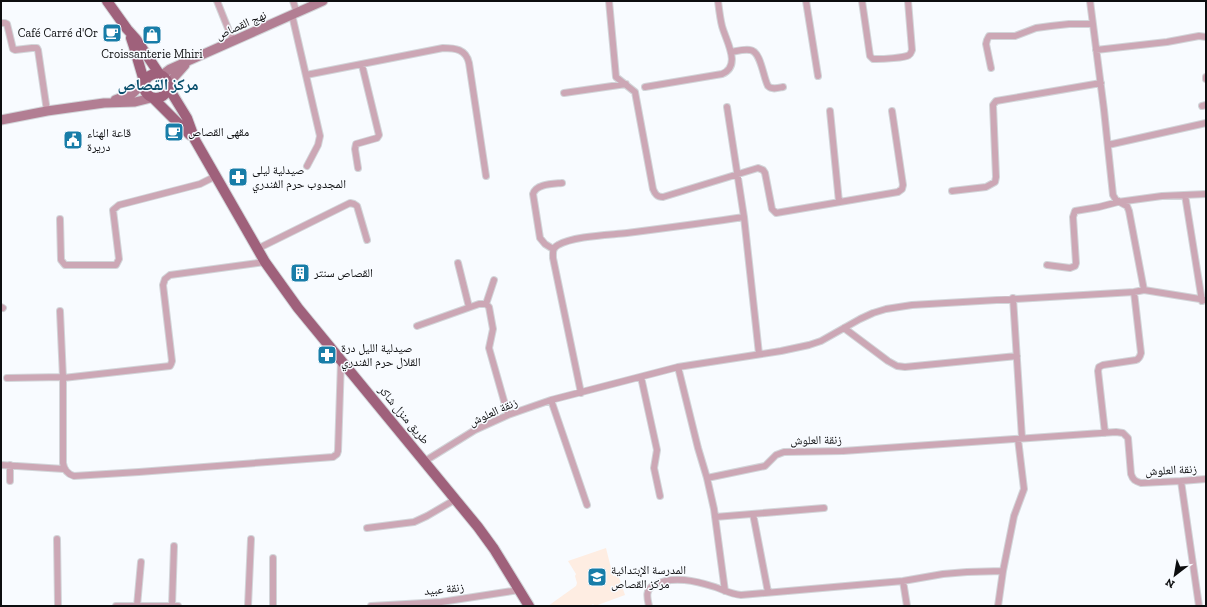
<svg xmlns="http://www.w3.org/2000/svg" width="1207" height="607" viewBox="0 0 1207 607" font-family="'Zilla Slab','Noto Naskh Arabic',serif">
<rect width="100%" height="100%" fill="#f8fbff"/>
<path fill="#feede2" d="M 606,548 L 613,576 L 618,575 L 625,595 L 595,606 L 593,604 L 590,606 L 548,606 L 576,586 L 577,583 L 575,576 L 576,574 L 568,561 Z"/>
<g fill="none" stroke-linecap="round" stroke-linejoin="round">
<g stroke="#d2d5d9" stroke-width="8">
<path id="street" d="M 217,1 L 233,41
M 293,1 L 297,13
M 609,1 L 616,77 L 635,92 L 653,189 C 655,194 657,197 663,197 L 758,168 L 763,170 L 765,173 L 772,209 L 776,213 L 898,192 L 902,189 L 903,185 L 892,111
M 806,1 L 818,76
M 862,1 L 870,56 L 873,59 L 876,59 C 882,59 905,58 909,55 C 911,54 911,52 912,50 L 908,1
M 1090,1 L 1104,110 L 1113,195 L 1116,200 L 1127,206 L 1129,211 L 1144,290
M 292,15 L 320,136 L 318,145 L 307,166
M 1,23 L 5,23 L 7,24 L 13,49 L 15,50 L 32,48 L 37,48 L 38,50 L 47,111
M 1096,50 L 1167,42 L 1199,36 L 1206,37
M 731,52 C 737,51 744,49 750,50 C 761,51 763,77 768,86 C 772,90 778,88 783,87
M 991,68 L 986,44 L 987,40 L 989,36 L 1015,36 L 1036,28 L 1051,26 L 1069,24 L 1093,24
M 306,75 L 443,48 C 455,48 466,49 469,63 L 486,176
M 1206,77 L 1206,79
M 645,87 L 722,74 C 742,66 726,41 722,26 C 720,18 719,9 718,1
M 564,93 L 626,84
M 1202,106 L 1206,105
M 727,107 L 744,217 L 759,354
M 830,111 L 839,202
M 1108,145 L 1206,123
M 358,168 L 355,149 L 356,144 L 377,138 L 379,135 L 362,65
M 952,191 L 986,187 L 995,182 L 996,177 L 993,105 L 996,101 L 1101,83
M 1185,195 L 1202,301
M 60,219 L 61,260 L 65,265 L 116,265 L 119,259 L 113,210 L 119,205 L 200,184 L 216,176
M 257,249 L 350,203 L 354,204 L 357,206 L 367,240
M 553,249 L 545,244 L 540,238 L 533,194 C 536,184 552,184 562,183
M 458,263 L 469,307
M 1047,265 L 1070,268 L 1075,266 L 1076,263 L 1073,217 L 1075,211 L 1099,207 L 1118,202 L 1162,196 L 1206,194
M 1013,298 L 1022,438
M 486,304 L 489,307 L 493,329 L 489,348 L 508,415
M 486,304 L 494,280
M 1,307 L 3,308
M 60,311 L 63,378 L 63,463 C 64,470 67,474 74,476 L 139,472 L 333,457 L 337,454 L 338,451 L 341,361
M 417,326 L 479,304 L 486,304
M 844,328 L 888,361 L 897,366 L 905,367 L 1017,356
M 678,367 L 781,351 L 809,345 L 821,341 L 860,319 L 873,313 L 886,309 L 912,305 L 1134,292 L 1144,290 L 1206,300
M 641,377 L 657,450 L 654,468 L 660,496
M 7,378 L 63,377
M 63,378 L 170,366 L 171,364 L 172,361 L 163,285 L 165,279 L 170,275 L 265,262
M 581,393 L 553,258 C 553,253 552,248 558,245 C 573,236 609,235 627,233 C 666,228 705,223 744,217
M 551,400 L 587,505
M 1105,433 L 1098,371 L 1099,367 L 1103,365 L 1136,360 C 1139,359 1140,357 1141,353 L 1134,292
M 425,461 L 475,430 L 508,415 L 551,400 L 678,367 L 698,448 L 707,478 L 765,466 L 776,455 L 784,452 L 843,451 L 1116,432 L 1123,433 L 1128,438 L 1131,474 C 1133,480 1135,481 1141,483 L 1181,481 L 1206,479
M 1,465 L 64,469
M 10,465 L 10,481
M 707,478 L 714,509 L 725,591
M 1181,481 L 1199,606
M 753,514 L 768,592
M 715,517 L 824,508
M 367,528 L 414,522 L 427,516 L 456,499
M 57,539 L 58,606
M 273,558 L 273,606
M 1003,571 L 1014,516 L 1024,489 L 1018,439
M 903,581 L 907,606
M 116,606 L 178,606
M 137,606 L 141,562
M 172,606 L 174,546
M 248,606 L 251,539
M 371,606 L 441,602 L 519,590
M 649,606 C 647,597 645,590 654,585 C 673,575 696,581 715,587 C 724,590 731,594 741,595 L 903,581 L 943,574 L 967,572 L 1003,571 L 998,606"/>
</g>
<g stroke="#d2d5d9" stroke-width="11">
<path id="secondary" d="M 162,75 L 170,69 L 323,1
M 168,84 L 185,65
M 115,100 L 133,93 L 143,83
M 1,120 L 47,111 L 104,103 L 135,102 L 151,98"/>
</g>
<g stroke="#d2d5d9" stroke-width="12">
<path id="primary" d="M 107,1 L 127,29 L 136,39 L 160,75
M 131,38 L 134,47 L 144,81
M144 86a12 12 0 1 1 24 0a12 12 0 1 1-24 0Z
M 168,87 L 187,118 L 195,140 L 265,262 L 298,308 L 478,527 L 494,549 L 529,606
M 153,98 L 190,135"/>
</g>
<use href="#street" stroke="#cca7b5" stroke-width="6"/>
<use href="#secondary" stroke="#b27e93" stroke-width="9"/>
<use href="#primary" stroke="#9f617b" stroke-width="10"/>
</g>
<defs>
<g id="cafe-square" transform="scale(1)"><rect x="-9" y="-9" width="18" height="18" rx="4" fill="#187da8" stroke="#f8fbff"/><path d="M-5.5-4.5H6V0H3Q3 3.5 0 3.5H-2.5Q-5.5 3.5-5.5 0ZM3-3.2v2h1.7v-2ZM-6 4.5H4V6H-6Z" fill="#fff"/></g>
<g id="shop-square" transform="scale(1)"><rect x="-9" y="-9" width="18" height="18" rx="4" fill="#187da8" stroke="#f8fbff"/><path d="M-5-2.5h2.3a2.7 3.5 0 0 1 5.4 0H5L5.5 6h-11ZM-1.5-2.5h3a1.5 2.3 0 0 0-3 0Z" fill="#fff"/></g>
<g id="civic-square" transform="scale(1)"><rect x="-9" y="-9" width="18" height="18" rx="4" fill="#187da8" stroke="#f8fbff"/><path d="M-.6-6.5H3V-4.5H.6V-3L4-1V1h2V6H-6V1h2V-1L-.6-3ZM-1.2 2.5V6h2.4V2.5Z" fill="#fff"/></g>
<g id="pharmacy-square" transform="scale(1)"><rect x="-9" y="-9" width="18" height="18" rx="4" fill="#187da8" stroke="#f8fbff"/><path d="M-2-6h4v4h4v4h-4v4h-4v-4h-4v-4h4Z" fill="#fff"/></g>
<g id="building-square" transform="scale(1)"><rect x="-9" y="-9" width="18" height="18" rx="4" fill="#187da8" stroke="#f8fbff"/><path d="M-4-6H4V6H1V3H-1V6H-4ZM-2.5-4.3h1.7v1.8h-1.7ZM.8-4.3h1.7v1.8H.8ZM-2.5-1h1.7V.8h-1.7ZM.8-1h1.7V.8H.8Z" fill="#fff"/></g>
<g id="school-square" transform="scale(1)"><rect x="-9" y="-9" width="18" height="18" rx="4" fill="#187da8" stroke="#f8fbff"/><path d="M0-5L7-2L0 1L-7-2ZM-4 1L0 2.5L4 1V4Q0 6-4 4Z" fill="#fff"/></g>
</defs>
<g fill-rule="evenodd">
<use href="#cafe-square" x="112" y="33"/>
<use href="#shop-square" x="152" y="35"/>
<use href="#cafe-square" x="174" y="132"/>
<use href="#civic-square" x="73" y="140"/>
<use href="#pharmacy-square" x="238" y="177"/>
<use href="#building-square" x="300" y="273"/>
<use href="#pharmacy-square" x="327" y="355"/>
<use href="#school-square" x="597" y="577"/>
</g>
<g text-anchor="middle" dominant-baseline="central" stroke-width="3" stroke-linejoin="round" paint-order="stroke">
<g font-size="12" fill="#0d0e10" stroke="#f8fbff">
<text transform="translate(241 25) rotate(-24)">نهج القصاص</text>
<text transform="translate(493 412) rotate(-24)">زنقة العلوش</text>
<text transform="translate(404 415) rotate(50)">طريق منزل شاكر</text>
<text transform="translate(816 440) rotate(-1)">زنقة العلوش</text>
<text transform="translate(1171 470) rotate(-3)">زنقة العلوش</text>
<text transform="translate(444 589) rotate(-6)">زنقة عبيد</text>
</g>
<g font-size="12" fill="#0d0e10" stroke="#f8fbff" text-anchor="start">
<text x="98" y="33" text-anchor="end">Café Carré d'Or</text>
<text x="152" y="54" text-anchor="middle">Croissanterie Mhiri</text>
<text x="188" y="132">مقهى القصاص</text>
<text x="87" y="133">قاعة الهناء<tspan x="87" dy="14">دريرة</tspan></text>
<text x="252" y="170">صيدلية ليلى<tspan x="252" dy="14">المجدوب حرم الفندري</tspan></text>
<text x="314" y="273">القصاص سنتر</text>
<text x="341" y="348">صيدلية الليل درة<tspan x="341" dy="14">القلال حرم الفندري</tspan></text>
<text x="611" y="570">المدرسة الإبتدائية<tspan x="611" dy="14">مركز القصاص</tspan></text>
</g>
<g font-size="16" font-weight="bold" fill="#0a506e" stroke="#f8fbff">
<text x="158" y="84">مركز القصاص</text>
</g>
</g>
<rect width="1207" height="607" fill="none" stroke="#0d0e10" stroke-width="4"/>
<g transform="translate(1175 575) rotate(211)" stroke="#f8fbff" stroke-width="3" paint-order="stroke">
<path d="M0-3L7 15L0 10L-7 15Z" fill="#0d0e10"/>
<text y="-6" font-size="11" font-weight="bold" text-anchor="middle" fill="#0d0e10">N</text>
</g>
</svg>
